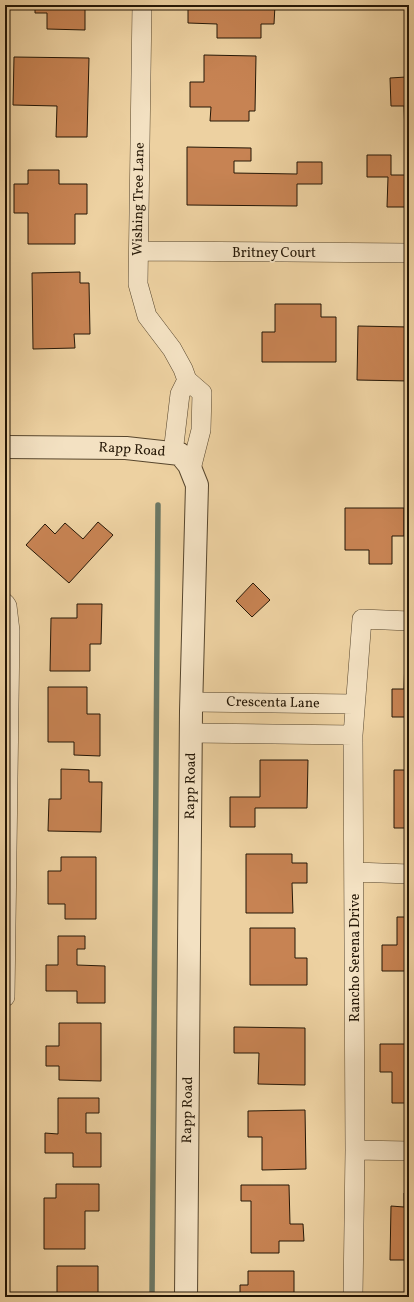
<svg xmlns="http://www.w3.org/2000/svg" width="414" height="1302" viewBox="0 0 414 1302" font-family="Vollkorn,serif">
<rect width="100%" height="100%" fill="#edd1a1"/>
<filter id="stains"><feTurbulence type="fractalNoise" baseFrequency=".005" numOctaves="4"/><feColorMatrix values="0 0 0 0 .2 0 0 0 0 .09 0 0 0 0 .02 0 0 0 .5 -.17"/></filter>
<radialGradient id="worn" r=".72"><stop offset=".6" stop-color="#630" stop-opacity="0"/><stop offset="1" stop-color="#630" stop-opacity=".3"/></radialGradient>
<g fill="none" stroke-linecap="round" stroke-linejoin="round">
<path stroke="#6b7764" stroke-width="5.5" d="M 152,1297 L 158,505"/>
</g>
<path fill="#c78353" stroke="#251706" d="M 35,5 L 87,5 L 87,7 L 85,7 L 85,30 L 47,29 L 47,13 L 35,13 Z
M 188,5 L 275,5 L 274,24 L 261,24 L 261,38 L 217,38 L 217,24 L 188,23 Z
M 405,53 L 409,53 L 409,133 L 405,133 L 404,106 L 391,106 L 390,78 L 406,77 Z
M 204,55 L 256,56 L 255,111 L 249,111 L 249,121 L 210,121 L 211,107 L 190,107 L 190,82 L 204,82 Z
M 14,57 L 89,58 L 87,137 L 56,137 L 57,106 L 13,105 Z
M 187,147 L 251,148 L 251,161 L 234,161 L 234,173 L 297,174 L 297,162 L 322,162 L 322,184 L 297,184 L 297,206 L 187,205 Z
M 367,155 L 391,155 L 391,175 L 409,175 L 409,207 L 387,207 L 388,177 L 367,177 Z
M 28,170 L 59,170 L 59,184 L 87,184 L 87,214 L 75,214 L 75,244 L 28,244 L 28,213 L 14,213 L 14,184 L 28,184 Z
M 80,272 L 80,283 L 89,283 L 90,334 L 74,334 L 75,348 L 33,349 L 32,273 Z
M 275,304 L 321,304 L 321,317 L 336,317 L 336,362 L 262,362 L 262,332 L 275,332 Z
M 358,326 L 409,327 L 409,381 L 357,380 Z
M 345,508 L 404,508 L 404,536 L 392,536 L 392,564 L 369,564 L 369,550 L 345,550 Z
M 98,522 L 113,535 L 69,583 L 26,545 L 45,524 L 55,534 L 65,523 L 83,539 Z
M 253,583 L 270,600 L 252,617 L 236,601 Z
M 77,604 L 102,604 L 101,644 L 90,644 L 90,671 L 50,671 L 51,618 L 77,618 Z
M 405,658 L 409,658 L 409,717 L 392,717 L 392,689 L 404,689 Z
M 48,687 L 87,687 L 87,714 L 100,714 L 100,756 L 74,755 L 74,742 L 48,742 Z
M 260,760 L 308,760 L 307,808 L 255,808 L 255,827 L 230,827 L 230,797 L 260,797 Z
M 61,769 L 89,770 L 89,782 L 102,782 L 101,832 L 48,831 L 49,799 L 61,799 Z
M 394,770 L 409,770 L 409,828 L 394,828 Z
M 246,854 L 292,854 L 292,863 L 307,863 L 307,883 L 292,883 L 293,913 L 246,913 Z
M 61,857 L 96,857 L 96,919 L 65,919 L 65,904 L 48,904 L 48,871 L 61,871 Z
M 397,917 L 409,917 L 409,971 L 382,971 L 382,945 L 397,945 Z
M 250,928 L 295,928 L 295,958 L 307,958 L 307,985 L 250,985 Z
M 58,936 L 85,936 L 85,949 L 77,949 L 77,965 L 105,966 L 105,1003 L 77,1003 L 77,991 L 46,991 L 46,965 L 58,965 Z
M 59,1023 L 101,1023 L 101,1081 L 59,1080 L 59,1066 L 46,1066 L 46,1046 L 59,1046 Z
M 234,1027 L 305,1028 L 305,1085 L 258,1084 L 259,1053 L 234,1053 Z
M 380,1044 L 407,1044 L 407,1059 L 409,1059 L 409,1103 L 392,1103 L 392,1072 L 380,1072 Z
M 58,1098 L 99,1098 L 99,1113 L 86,1113 L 86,1133 L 101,1133 L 101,1167 L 73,1167 L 73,1153 L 45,1153 L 45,1133 L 58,1134 Z
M 305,1110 L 306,1169 L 262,1170 L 262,1137 L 248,1137 L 248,1111 Z
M 56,1184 L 99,1184 L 99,1211 L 85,1211 L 85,1249 L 44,1249 L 44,1198 L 56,1198 Z
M 241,1185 L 289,1185 L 290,1224 L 303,1224 L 304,1241 L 279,1241 L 279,1253 L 251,1253 L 251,1201 L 241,1201 Z
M 404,1193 L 409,1193 L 409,1260 L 390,1260 L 391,1206 L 404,1207 Z
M 57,1266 L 98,1266 L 98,1297 L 44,1297 L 57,1297 Z
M 248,1271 L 294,1271 L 294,1297 L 240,1297 L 240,1285 L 248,1285 Z"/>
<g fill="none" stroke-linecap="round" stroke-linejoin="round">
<g stroke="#57462d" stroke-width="20">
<path id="minor" d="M 142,5 L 138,284 L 147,316 L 172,349 L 183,369 L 187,380 L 202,393 L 201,430 L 191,469
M 139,251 L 409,253
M 173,453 L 180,394 L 187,380
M 5,603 L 7,606 L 10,631 L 5,997
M 192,702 L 354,704
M 191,733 L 353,735
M 355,872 L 409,874
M 355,1150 L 409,1151
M 353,1297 L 355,1150 L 353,735 L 362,619 L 409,621"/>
</g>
<g stroke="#57462d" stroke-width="24">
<path id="tertiary" d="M 5,447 L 126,448 L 180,454 L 189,465 L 197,485 L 191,711 L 186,1297"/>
</g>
<use href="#minor" stroke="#f3e1c2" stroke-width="19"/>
<use href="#tertiary" stroke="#f3e1c2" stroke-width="22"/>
</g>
<g text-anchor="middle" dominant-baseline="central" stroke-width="3.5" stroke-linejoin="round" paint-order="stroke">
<g font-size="14" fill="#251706" stroke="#f3e1c2">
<text transform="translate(139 199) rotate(-89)">Wishing Tree Lane</text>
<text x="274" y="253">Britney Court</text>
<text transform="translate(132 450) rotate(4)">Rapp Road</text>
<text transform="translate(273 703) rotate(1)">Crescenta Lane</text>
<text transform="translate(191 786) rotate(-89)">Rapp Road</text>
<text transform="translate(355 958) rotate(-90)">Rancho Serena Drive</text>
<text transform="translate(188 1110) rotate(-89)">Rapp Road</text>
</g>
</g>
<rect width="414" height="1302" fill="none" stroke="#edd1a1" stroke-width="20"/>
<rect x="6" y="6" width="402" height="1290" fill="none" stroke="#251706" stroke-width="2"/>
<rect x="10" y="10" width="394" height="1282" fill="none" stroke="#251706"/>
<rect width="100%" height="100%" filter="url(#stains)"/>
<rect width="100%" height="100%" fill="url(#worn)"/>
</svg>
